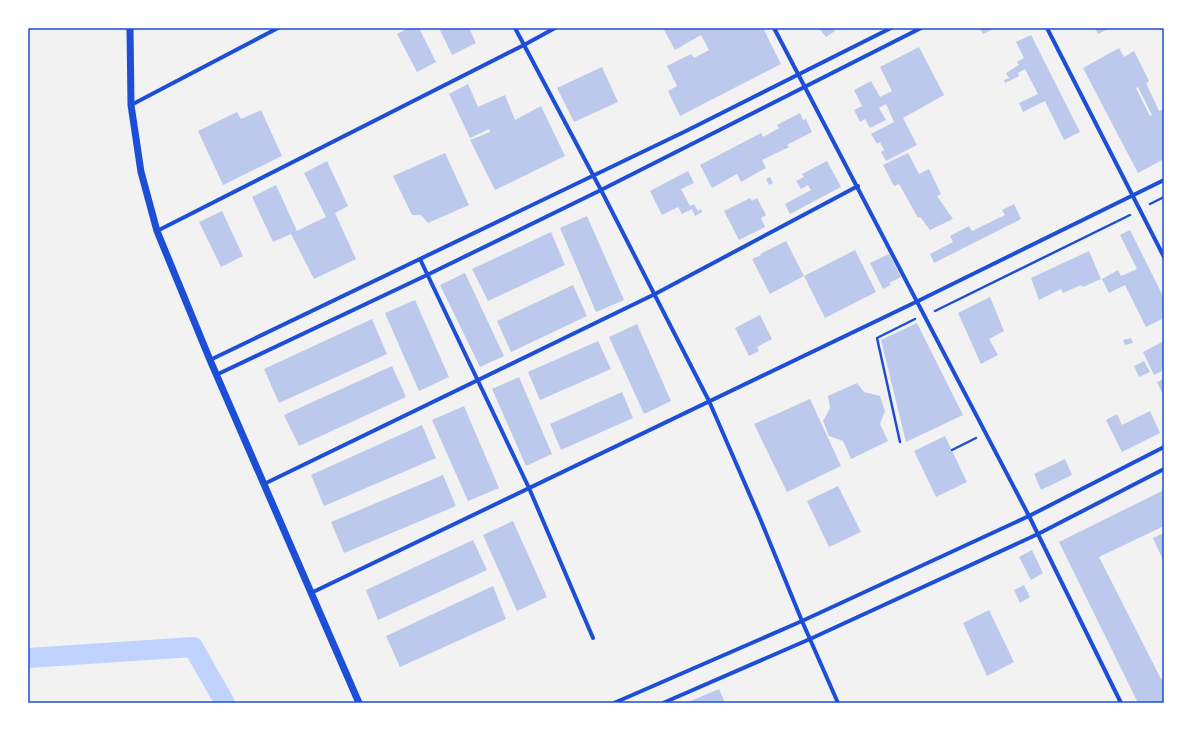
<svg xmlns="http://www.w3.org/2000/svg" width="1192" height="731" viewBox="0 0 1192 731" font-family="'Nunito Sans',sans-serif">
<rect width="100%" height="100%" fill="#f2f2f2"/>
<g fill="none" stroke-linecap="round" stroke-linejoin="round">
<path stroke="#bfd3fe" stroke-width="20" d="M 28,658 L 193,647 L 225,703"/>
</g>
<path fill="#bdc9ec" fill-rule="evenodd" d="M 409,28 L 419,28 L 436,62 L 417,72 L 397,34 Z
M 439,28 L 469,28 L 476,43 L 452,55 Z
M 663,28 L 763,28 L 781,64 L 680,116 L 668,91 L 677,86 L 667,66 L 691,54 L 694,58 L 709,50 L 701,35 L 675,50 Z
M 819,28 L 833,28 L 835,31 L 826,37 Z
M 980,28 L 995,28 L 983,34 Z
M 1095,28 L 1110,28 L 1098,34 Z
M 1031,35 L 1080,132 L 1064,140 L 1045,101 L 1023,112 L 1019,103 L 1038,94 L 1025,69 L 1018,73 L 1019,76 L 1005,83 L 1004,80 L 1009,78 L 1006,73 L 1019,65 L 1017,62 L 1024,58 L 1016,42 Z
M 919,47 L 944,95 L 903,118 L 917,145 L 886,161 L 881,152 L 884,150 L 880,142 L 877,144 L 871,134 L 894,122 L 886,104 L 879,108 L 886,120 L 870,128 L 865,119 L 860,122 L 854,110 L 862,106 L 854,90 L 871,81 L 880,97 L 892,91 L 880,67 Z
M 1119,48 L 1124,57 L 1134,51 L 1149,81 L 1146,83 L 1159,111 L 1164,109 L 1164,159 L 1138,173 L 1083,68 ZM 1138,87 L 1152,115 L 1150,116 L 1136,88 Z
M 602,67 L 618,102 L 574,122 L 557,88 Z
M 468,84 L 478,107 L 505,95 L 515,120 L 541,106 L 565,156 L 495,190 L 470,140 L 490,132 L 489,129 L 470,138 L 449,94 Z
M 261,110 L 282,156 L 223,185 L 198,131 L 237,112 L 241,119 Z
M 800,113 L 803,120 L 806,119 L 812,132 L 787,145 L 789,147 L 762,160 L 766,168 L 741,182 L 737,174 L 712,188 L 700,165 L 761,133 L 763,137 L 779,128 L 777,125 Z
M 445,153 L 469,205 L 428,223 L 421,215 L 412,215 L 393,176 Z
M 908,153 L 919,174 L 929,169 L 941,194 L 937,196 L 953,219 L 930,230 L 920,217 L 918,218 L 899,184 L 894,186 L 883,165 Z
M 327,161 L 348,206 L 335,213 L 356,259 L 314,279 L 291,234 L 273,242 L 252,197 L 276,185 L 297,231 L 313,223 L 326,217 L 304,173 Z
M 827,161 L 841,187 L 790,214 L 785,204 L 811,190 L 808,185 L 801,189 L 796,181 L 804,177 L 802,174 Z
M 688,171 L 694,183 L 681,189 L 690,206 L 694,204 L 698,211 L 701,209 L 702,212 L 695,216 L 692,209 L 682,214 L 678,207 L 662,215 L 650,191 Z
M 770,177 L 773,183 L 769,185 L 766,179 Z
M 750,198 L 752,201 L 757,198 L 766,215 L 761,218 L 765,227 L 739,240 L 724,211 Z
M 1014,204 L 1021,219 L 934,263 L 930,254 L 953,242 L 950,236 L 969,226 L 972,231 L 1005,215 L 1002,210 Z
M 222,211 L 243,256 L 221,267 L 199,222 Z
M 587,216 L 624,300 L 596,312 L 560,228 Z
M 1130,230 L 1164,298 L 1164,318 L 1146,327 L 1125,285 L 1109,293 L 1102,279 L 1118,270 L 1121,276 L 1137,269 L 1120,235 Z
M 551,232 L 565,265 L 488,301 L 472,269 Z
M 786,241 L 804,276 L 770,294 L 752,259 L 761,255 L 760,254 Z
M 855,250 L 876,292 L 825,318 L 804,276 Z
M 1089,251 L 1101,279 L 1083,287 L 1081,285 L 1063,293 L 1061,289 L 1039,300 L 1031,278 Z
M 889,254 L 901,277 L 889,283 L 891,285 L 883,289 L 870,263 Z
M 465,273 L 504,356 L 480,367 L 440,285 Z
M 573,285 L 587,316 L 511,352 L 497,321 Z
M 990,297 L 1004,331 L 989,339 L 998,355 L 981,364 L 958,313 Z
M 415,300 L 449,377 L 419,391 L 385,313 Z
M 760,315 L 772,339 L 757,347 L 759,351 L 749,356 L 735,328 Z
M 372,319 L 387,354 L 279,403 L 264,369 Z
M 917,323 L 963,415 L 906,442 L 881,340 Z
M 637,324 L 671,401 L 644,414 L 609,337 Z
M 1131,338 L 1133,343 L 1125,345 L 1123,340 Z
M 598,341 L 611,369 L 540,400 L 528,372 Z
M 1164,341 L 1164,370 L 1154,375 L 1143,352 Z
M 1144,361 L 1150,372 L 1139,377 L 1134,366 Z
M 392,366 L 406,397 L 299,446 L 284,415 Z
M 519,377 L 552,454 L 526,466 L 492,389 Z
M 1164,379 L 1164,397 L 1157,382 Z
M 857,383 L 864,392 L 880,396 L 885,411 L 880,424 L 888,441 L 851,459 L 843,441 L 829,436 L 823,421 L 830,408 L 828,396 Z
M 622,392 L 633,418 L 561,450 L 550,424 Z
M 810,399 L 841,466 L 787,492 L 754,424 Z
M 464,406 L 499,488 L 468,501 L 432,420 Z
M 1150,411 L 1160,433 L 1122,452 L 1106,420 L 1117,414 L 1122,425 Z
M 422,425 L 436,458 L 324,506 L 311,475 Z
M 945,436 L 967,482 L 936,497 L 914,451 Z
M 1065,459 L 1072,475 L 1041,490 L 1034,474 Z
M 443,475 L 456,506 L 344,553 L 331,522 Z
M 838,486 L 861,532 L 829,547 L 807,501 Z
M 1164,490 L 1164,526 L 1099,557 L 1161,679 L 1164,678 L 1164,703 L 1138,703 L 1059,542 Z
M 513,521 L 547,597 L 517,611 L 483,535 Z
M 1164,533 L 1164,562 L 1153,538 Z
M 473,540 L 487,570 L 378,620 L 366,590 Z
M 1032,550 L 1043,573 L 1031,580 L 1019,557 Z
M 1024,585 L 1030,597 L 1020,603 L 1014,590 Z
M 493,586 L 506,619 L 400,667 L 386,636 Z
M 989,610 L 1014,662 L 987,676 L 963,623 Z
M 719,689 L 725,703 L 686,703 Z"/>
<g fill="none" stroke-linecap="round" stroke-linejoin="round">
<path stroke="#1d4ed8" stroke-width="2.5" d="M 1150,204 L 1164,197
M 935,311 L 1130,215
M 900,442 L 877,338 L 915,319
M 952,450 L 976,438"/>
<path stroke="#1d4ed8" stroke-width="4" d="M 515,28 L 601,190 L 709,401 L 759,516 L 802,621 L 838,703
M 774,28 L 1029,516 L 1121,703
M 1047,28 L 1164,257
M 131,105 L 278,28
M 157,231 L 524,45 L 555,28
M 420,259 L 529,488 L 593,638
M 210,360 L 686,131 L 891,28
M 216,375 L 427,275 L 601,190 L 921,28
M 264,484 L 655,294 L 858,186
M 311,593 L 918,301 L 1164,180
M 614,703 L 802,621 L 1029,516 L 1164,447
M 663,703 L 810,639 L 1038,534 L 1164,469"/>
<path stroke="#1d4ed8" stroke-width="7" d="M 130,28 L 131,105 L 141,172 L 157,231 L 210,360 L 359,703"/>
</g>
<rect width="1192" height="731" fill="none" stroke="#ffffff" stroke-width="58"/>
<rect x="29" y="29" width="1134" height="673" fill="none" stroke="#1d4ed8" stroke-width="1.5"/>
</svg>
